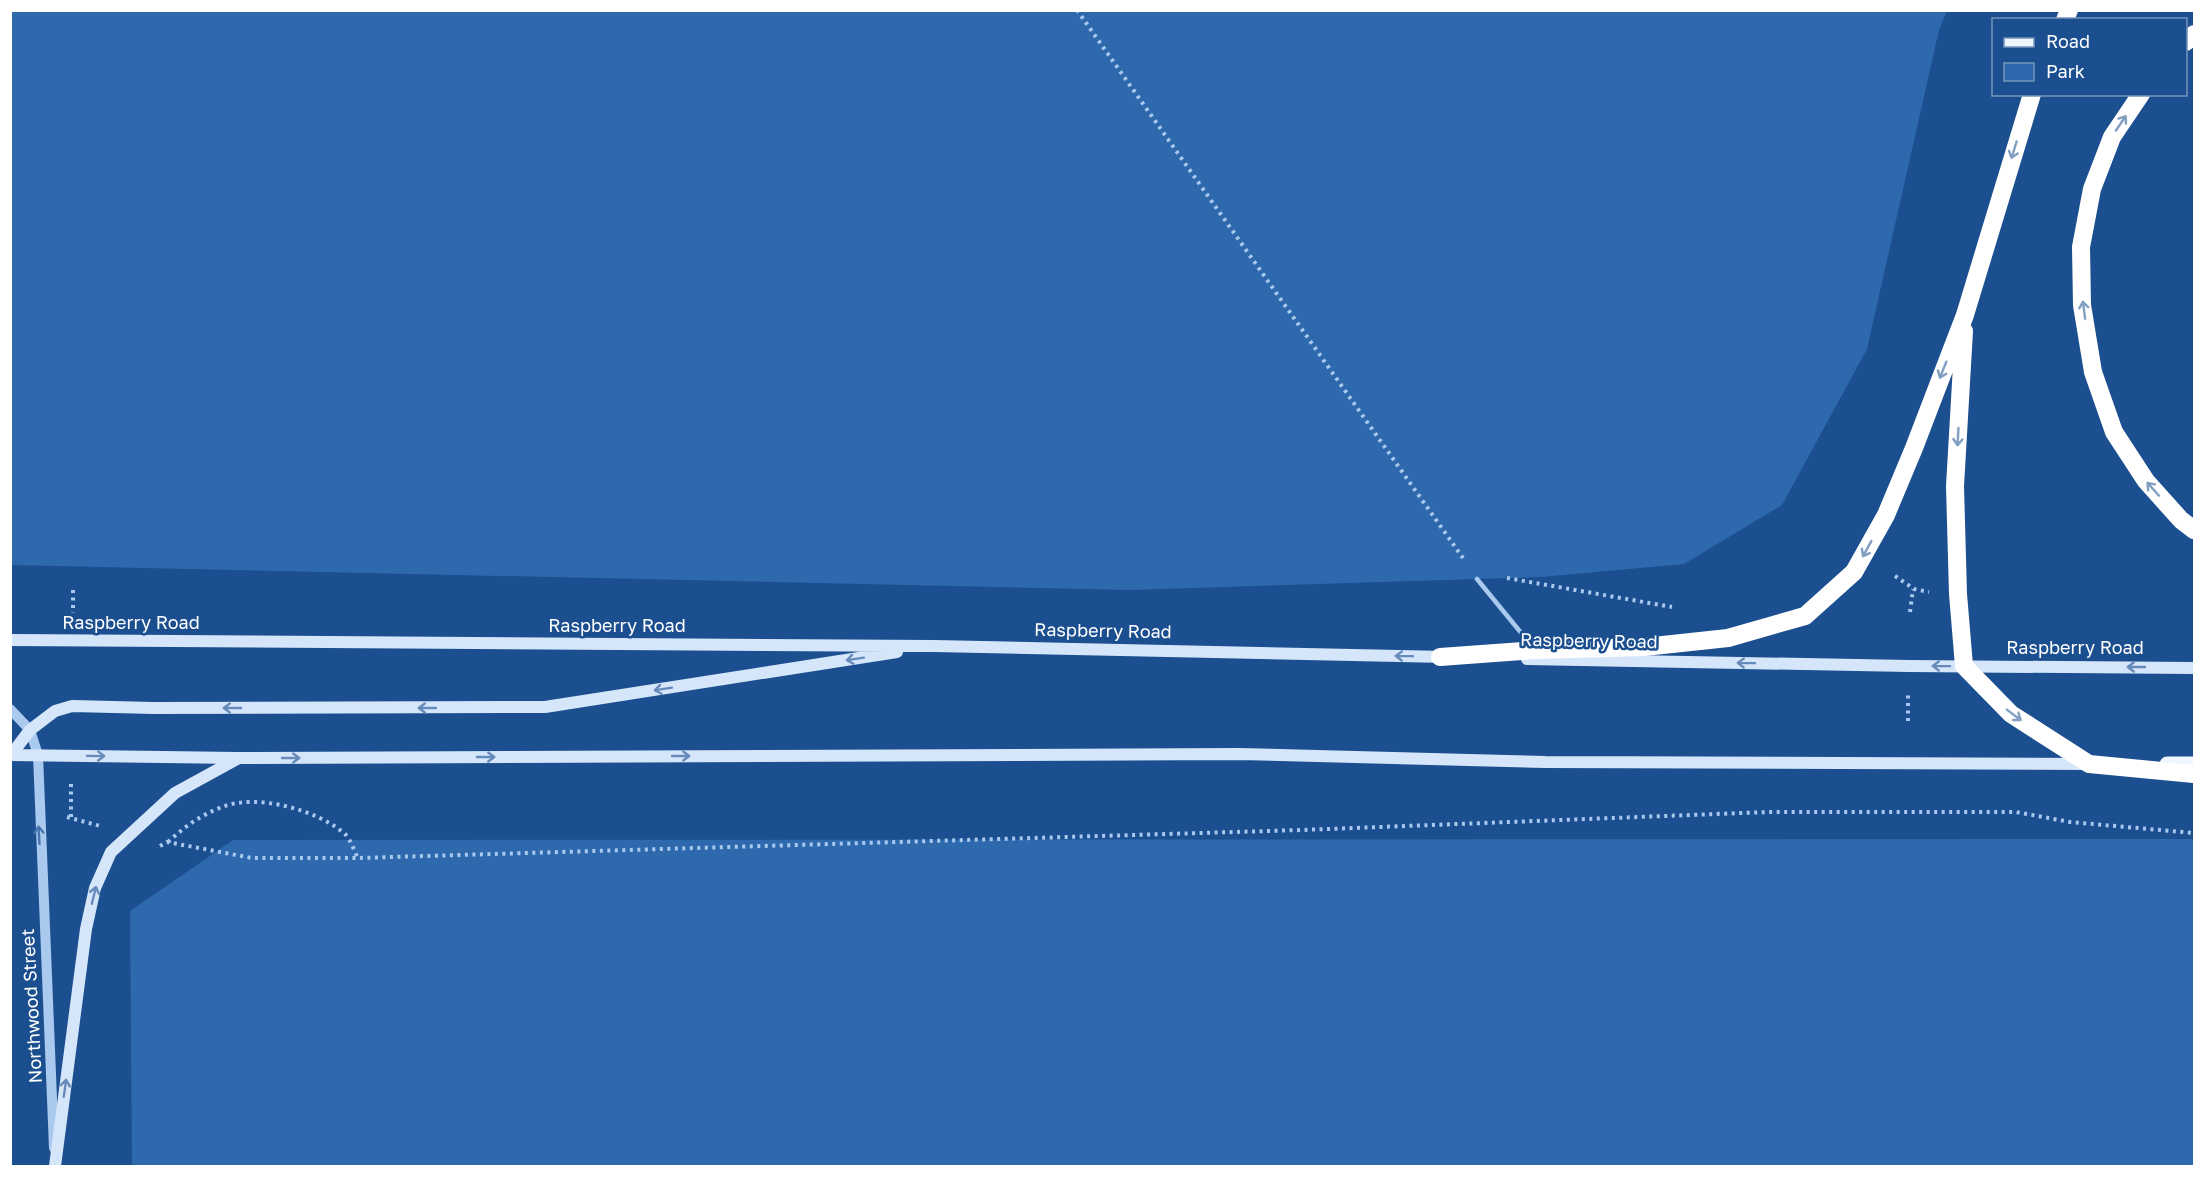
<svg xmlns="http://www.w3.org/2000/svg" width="2205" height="1177" viewBox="0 0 2205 1177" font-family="'Golos Text',sans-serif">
<rect width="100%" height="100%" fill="#1b4f8f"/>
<path fill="#2e69ad" d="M 11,11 L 1947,11 L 1939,30 L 1867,349 L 1782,505 L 1684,564 L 1541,577 L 1130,590 L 11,565 Z
M 2194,839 L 2194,1166 L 132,1166 L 130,911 L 233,840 Z"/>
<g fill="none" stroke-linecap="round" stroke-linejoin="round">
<path stroke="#a9c9ee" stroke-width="4" stroke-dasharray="3 4.5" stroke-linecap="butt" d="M 1077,10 L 1465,561
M 1895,576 L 1914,589 L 1929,592
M 1507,578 L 1672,607
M 73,590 L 73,613
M 1910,612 L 1913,589
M 1908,721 L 1908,692
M 67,817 L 100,826
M 71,817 L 71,783
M 168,842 C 184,827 201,815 222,807 C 256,793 318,810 345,834 C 351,840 354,851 358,858
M 160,846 L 167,842 L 252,858 L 358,858 L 1302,830 L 1768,812 L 2016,812 L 2070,822 L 2194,833"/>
<path stroke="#a9c9ee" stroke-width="4.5" d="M 1477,579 L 1531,645"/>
<path stroke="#a9c9ee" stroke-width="10" d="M 10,709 L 30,730 L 38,755 L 54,1148"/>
<path stroke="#d6e6fa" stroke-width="12" d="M 10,640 L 934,646 L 1446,657
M 1527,659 L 1909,666 L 2194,668
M 10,755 L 238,758 L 1239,754 L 1545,762 L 2088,764
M 11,755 L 30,730 L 55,711 L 72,706 L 154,708 L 545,707 L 897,652
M 55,1166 L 86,929 L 95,888 L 111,852 L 175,793 L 237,759"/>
<path stroke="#f0f6ff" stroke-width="15" d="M 2167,764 L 2194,764"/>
<path stroke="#fff" stroke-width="18" d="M 2065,20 L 2069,10
M 2186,42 L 2194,34
M 2141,94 L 2112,137 L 2092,189 L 2081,247 L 2082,305 L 2093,372 L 2114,432 L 2146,481 L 2181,520 L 2194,530
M 1964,331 L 1955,486 L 1958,594 L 1964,666 L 2011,714 L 2089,764 L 2194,774
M 1440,657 L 1535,650 L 1644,647 L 1728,638 L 1805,616 L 1854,572 L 1886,515 L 1914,448 L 1965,315 L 2032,94"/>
</g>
<defs><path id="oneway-shaft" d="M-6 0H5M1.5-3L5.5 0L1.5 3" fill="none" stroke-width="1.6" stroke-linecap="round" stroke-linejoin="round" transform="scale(1.5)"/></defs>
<g stroke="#829ec1">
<use href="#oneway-shaft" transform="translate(2121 123) rotate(-56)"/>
<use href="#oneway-shaft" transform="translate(2014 150) rotate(107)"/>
<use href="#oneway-shaft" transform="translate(2084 310) rotate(-97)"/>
<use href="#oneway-shaft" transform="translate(1943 370) rotate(112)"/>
<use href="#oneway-shaft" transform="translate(1958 437) rotate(93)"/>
<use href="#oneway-shaft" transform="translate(2153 489) rotate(-132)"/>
<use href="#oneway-shaft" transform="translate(1867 549) rotate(119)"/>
<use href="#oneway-shaft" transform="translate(2014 715) rotate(37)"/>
</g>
<g stroke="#668bba">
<use href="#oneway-shaft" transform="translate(1404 656) rotate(-179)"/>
<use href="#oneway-shaft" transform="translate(855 659) rotate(171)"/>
<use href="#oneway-shaft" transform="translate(1746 663) rotate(-179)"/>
<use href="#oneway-shaft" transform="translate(1941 666) rotate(-179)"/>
<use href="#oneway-shaft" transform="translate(2136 667) rotate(-180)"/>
<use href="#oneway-shaft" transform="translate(663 689) rotate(171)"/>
<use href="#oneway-shaft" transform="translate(232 708) rotate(180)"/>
<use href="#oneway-shaft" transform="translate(427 708) rotate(180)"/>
<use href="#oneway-shaft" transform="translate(96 756) rotate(1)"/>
<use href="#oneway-shaft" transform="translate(681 756)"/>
<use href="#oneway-shaft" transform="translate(486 757)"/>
<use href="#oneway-shaft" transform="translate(291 758)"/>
<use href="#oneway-shaft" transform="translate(94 895) rotate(-76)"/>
<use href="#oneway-shaft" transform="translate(65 1088) rotate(-82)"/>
</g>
<use stroke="#4674ac" href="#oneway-shaft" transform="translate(39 835) rotate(-93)"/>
<g text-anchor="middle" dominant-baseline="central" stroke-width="5" stroke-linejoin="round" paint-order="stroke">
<g font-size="18" fill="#fff" stroke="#1b4f8f">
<text x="131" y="622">Raspberry Road</text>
<text x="617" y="625">Raspberry Road</text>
<text transform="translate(1103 630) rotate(1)">Raspberry Road</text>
<text transform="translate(1589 640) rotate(1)">Raspberry Road</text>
<text x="2075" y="647">Raspberry Road</text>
<text transform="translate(31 1006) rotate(-93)">Northwood Street</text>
</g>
</g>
<rect width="2205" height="1177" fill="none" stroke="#ffffff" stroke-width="24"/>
<rect x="1992" y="18" width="195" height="78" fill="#1b4f8f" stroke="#7695bc" stroke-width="1.5"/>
<rect x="2004" y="38" width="30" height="9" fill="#f0f6ff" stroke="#7695bc" stroke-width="1.5"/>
<text x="2046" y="48" font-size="18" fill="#ffffff">Road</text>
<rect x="2004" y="63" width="30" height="18" fill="#2e69ad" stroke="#7695bc" stroke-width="1.5"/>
<text x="2046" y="78" font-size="18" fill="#ffffff">Park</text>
</svg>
